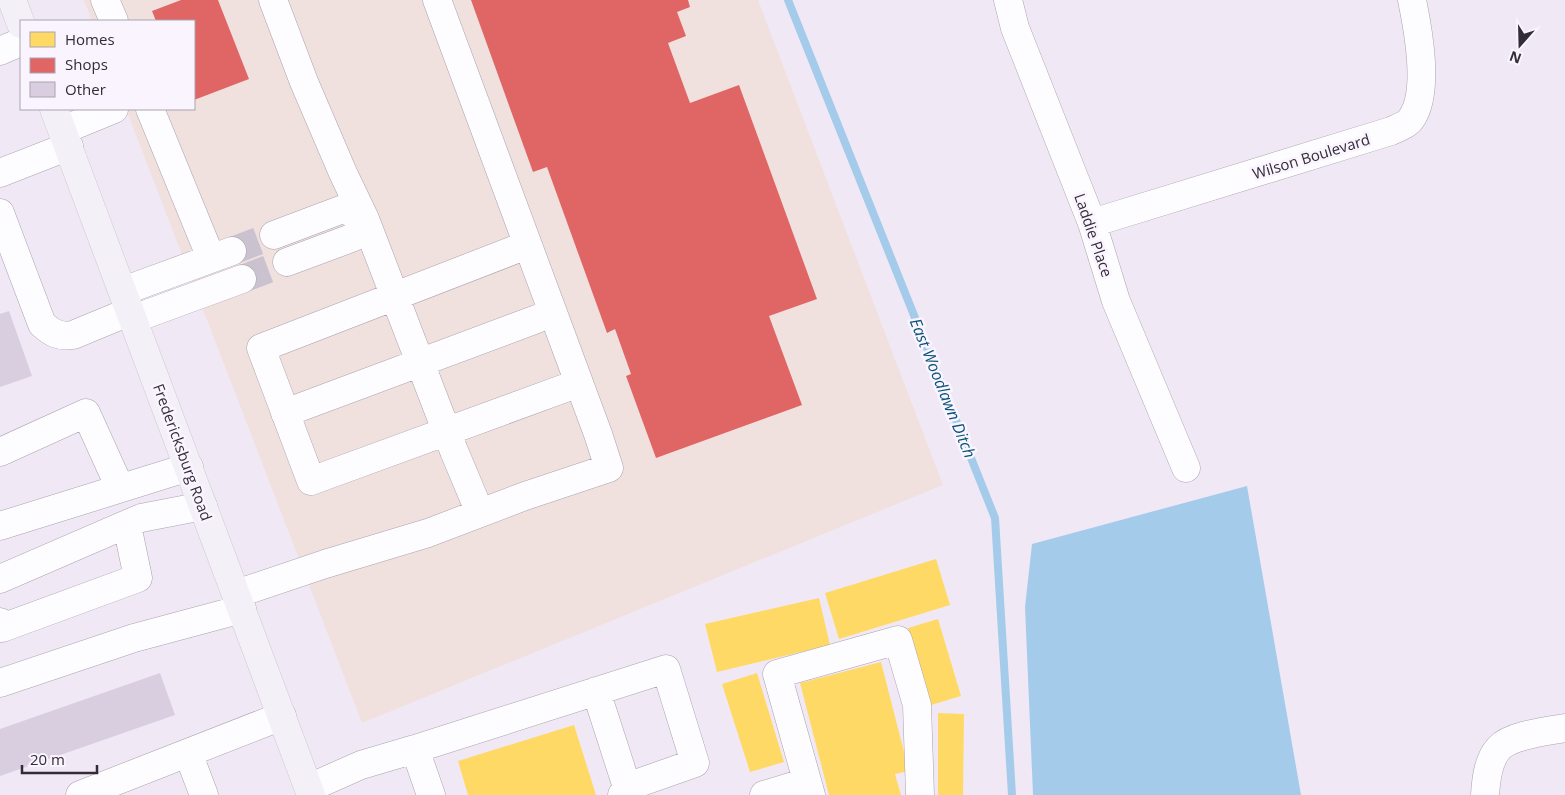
<svg xmlns="http://www.w3.org/2000/svg" width="1565" height="795" viewBox="0 0 1565 795" font-family="'Open Sans',sans-serif">
<rect width="100%" height="100%" fill="#f1e8f6"/>
<path fill="#f0e1df" d="M 84,0 L 758,0 L 943,485 L 362,723 L 126,109 L 194,109 L 194,21 L 92,21 Z"/>
<path fill="#a5cbeb" d="M 1247,486 L 1301,795 L 1033,795 L 1025,607 L 1032,544 Z"/>
<path fill="#ffd966" d="M 936,559 L 950,605 L 839,639 L 825,593 Z
M 819,598 L 830,645 L 717,672 L 705,624 Z
M 938,619 L 961,696 L 931,705 L 908,628 Z
M 881,662 L 909,771 L 895,774 L 901,795 L 829,795 L 800,683 Z
M 757,673 L 784,762 L 750,772 L 722,684 Z
M 938,713 L 964,714 L 963,795 L 938,795 Z
M 574,725 L 596,795 L 468,795 L 458,761 Z"/>
<path fill="#e06666" d="M 181,0 L 218,0 L 249,79 L 194,100 L 194,21 L 156,21 L 152,11 Z
M 471,0 L 688,0 L 690,7 L 677,12 L 686,36 L 668,43 L 690,103 L 739,85 L 817,299 L 769,316 L 802,405 L 656,458 L 626,376 L 631,374 L 615,329 L 607,333 L 547,167 L 533,172 Z"/>
<g fill="none" stroke-linecap="round" stroke-linejoin="round">
<path stroke="#a5cbeb" stroke-width="8" d="M 788,0 L 995,518 L 1012,795"/>
</g>
<path fill="#d8cedf" d="M 9,311 L 32,376 L 0,387 L 0,314 Z
M 160,673 L 175,715 L 0,776 L 0,729 Z"/>
<g fill="none" stroke-linecap="round" stroke-linejoin="round">
<path stroke="#cbc2d0" stroke-width="28" stroke-dasharray="28 14" stroke-linecap="butt" d="M 232,251 L 274,235
M 242,279 L 287,262"/>
<g stroke="#aaa3ad" stroke-width="29">
<path id="minor" d="M 105,0 L 114,21
M 273,0 L 304,82 L 343,173 L 365,219 L 454,451 L 480,513
M 1008,0 L 1015,28 L 1092,223 L 1116,301 L 1186,468
M 0,51 L 21,42
M 150,109 L 211,258
M 63,130 L 114,109
M 0,173 L 69,146
M 0,213 L 42,324 C 52,333 59,337 73,335 L 131,311
M 1092,223 L 1391,131 C 1397,128 1407,125 1411,119 C 1430,93 1418,29 1412,0
M 274,235 L 343,209 L 365,219 L 354,237 L 287,262
M 527,245 L 261,348 L 311,481 L 579,383
M 123,291 L 232,251
M 133,319 L 242,279
M 285,413 L 553,313
M 0,452 L 86,413 L 120,488
M 0,526 L 189,467
M 0,579 L 141,518 L 203,506
M 236,594 L 325,564 L 428,533 L 525,496 L 609,468 L 598,434 L 437,0
M 0,622 L 2,628 L 138,578 L 127,525
M 0,683 L 134,638 L 242,609
M 596,691 L 627,787
M 415,749 L 666,669 L 695,763 L 627,787 L 622,795
M 188,753 L 204,795
M 309,788 L 361,765 L 415,749 L 431,795
M 80,795 L 282,716
M 764,795 L 807,782
M 811,795 L 777,674 L 898,640 L 917,705 L 920,795
M 1485,795 C 1486,779 1488,760 1499,748 C 1511,735 1548,731 1565,728"/>
</g>
<g stroke="#cdc9d0" stroke-width="29">
<path id="major" d="M 12,0 L 21,24
M 54,109 L 311,795"/>
</g>
<use href="#minor" stroke="#fdfcfe" stroke-width="28"/>
<use href="#major" stroke="#f3f0f8" stroke-width="28"/>
</g>
<g text-anchor="middle" dominant-baseline="central" stroke-width="5" stroke-linejoin="round" paint-order="stroke">
<g font-size="15" fill="#322c36" stroke="#faf4fe">
<text transform="translate(1311 156) rotate(-17)">Wilson Boulevard</text>
<text transform="translate(1094 235) rotate(71)">Laddie Place</text>
<text transform="translate(183 452) rotate(70)">Fredericksburg Road</text>
</g>
<g font-size="16" font-style="italic" fill="#085378" stroke="#faf4fe">
<text transform="translate(943 388) rotate(68)">East Woodlawn Ditch</text>
</g>
</g>
<rect x="20" y="20" width="175" height="90" fill="#faf4fe" stroke="#aaa4ae"/>
<rect x="30" y="32" width="25" height="15" fill="#ffd966" stroke="#aaa4ae"/>
<text x="65" y="45" font-size="15" fill="#322c36">Homes</text>
<rect x="30" y="58" width="25" height="15" fill="#e06666" stroke="#aaa4ae"/>
<text x="65" y="70" font-size="15" fill="#322c36">Shops</text>
<rect x="30" y="82" width="25" height="15" fill="#d8cedf" stroke="#aaa4ae"/>
<text x="65" y="95" font-size="15" fill="#322c36">Other</text>
<g transform="translate(1520 45) rotate(200)" stroke="#faf4fe" stroke-width="4" paint-order="stroke">
<path d="M0-4L9 19L0 12L-9 19Z" fill="#322c36"/>
<text y="-8" font-size="14" font-weight="bold" text-anchor="middle" fill="#322c36">N</text>
</g>
<path d="M22 765v8h75v-8" fill="none" stroke="#322c36" stroke-width="2.5"/>
<text x="30" y="765" font-size="15" fill="#322c36" stroke="#faf4fe" stroke-width="4" paint-order="stroke">20 m</text>
</svg>
